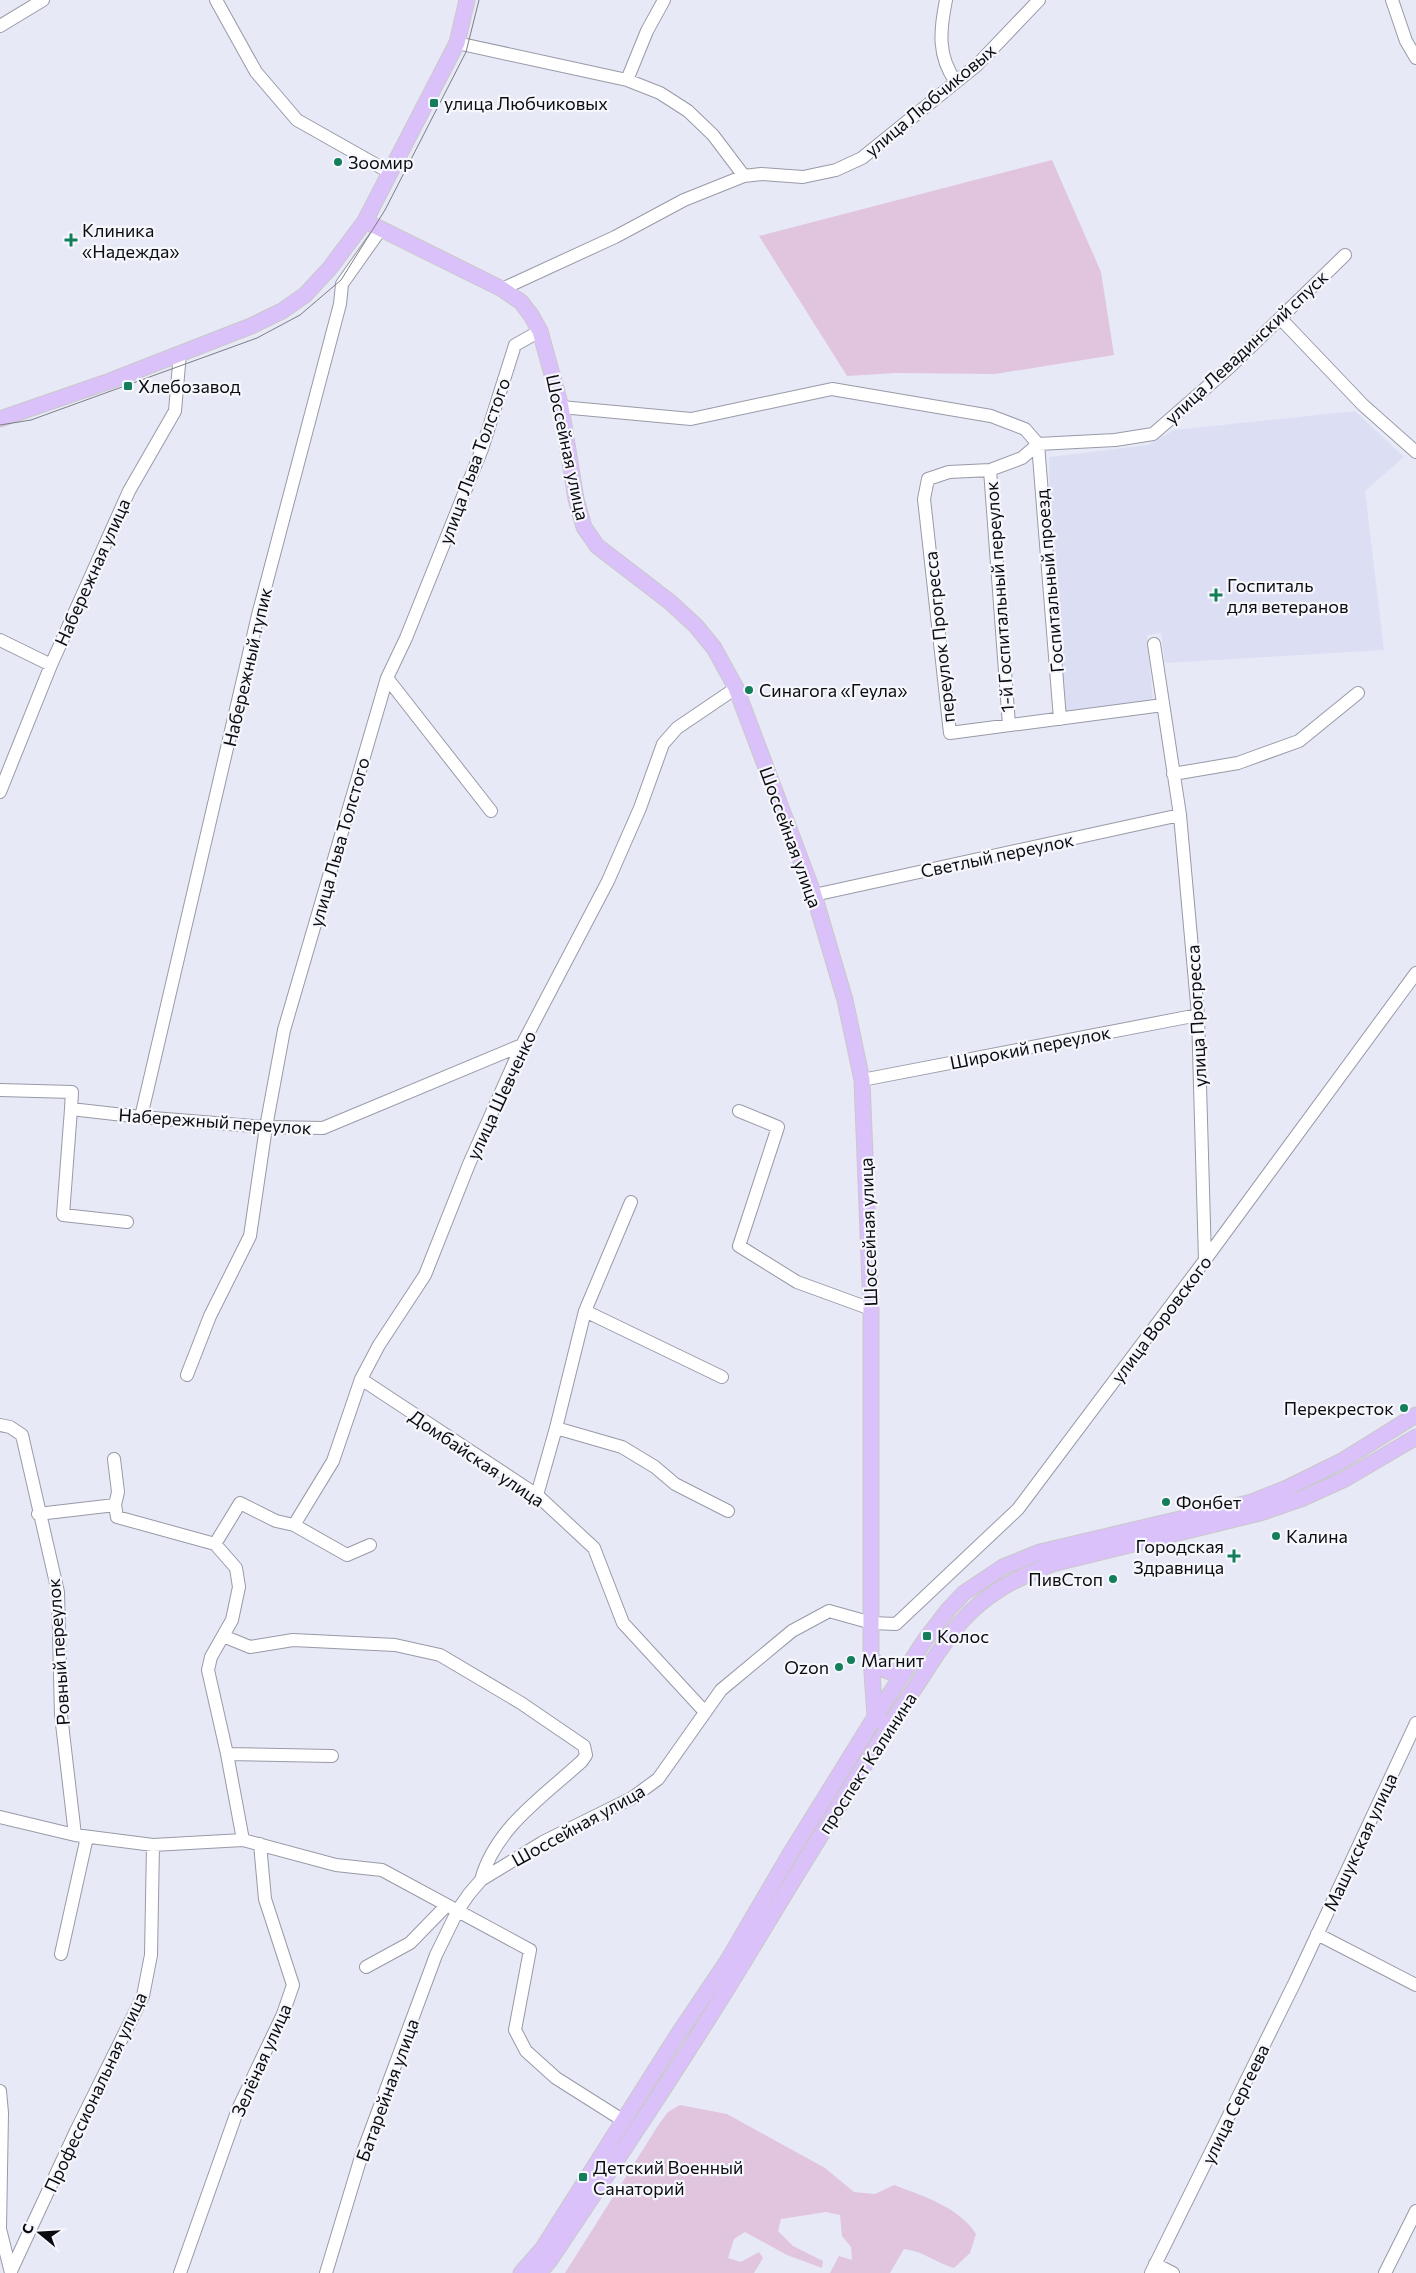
<svg xmlns="http://www.w3.org/2000/svg" width="1416" height="2273" viewBox="0 0 1416 2273" font-family="Commissioner,sans-serif">
<rect width="100%" height="100%" fill="#e7e9f7"/>
<path fill="#dcdff4" d="M 1355,411 L 1404,457 L 1365,491 L 1384,650 L 1165,663 L 1161,633 L 1147,635 L 1153,702 L 1061,714 L 1051,558 L 1049,457 L 1148,445 L 1174,430 Z"/>
<path fill="#e1c5de" d="M 1052,160 L 1101,272 L 1114,355 L 995,374 L 896,373 L 847,376 L 759,236 Z
M 680,2105 L 727,2114 L 825,2168 L 854,2192 L 875,2194 L 894,2185 C 923,2196 959,2207 976,2234 L 970,2253 L 954,2268 C 936,2263 923,2251 904,2249 L 890,2273 L 830,2273 L 839,2256 L 852,2260 L 851,2247 L 842,2236 L 840,2215 L 826,2212 L 781,2219 L 778,2231 L 793,2246 L 823,2261 L 822,2268 L 787,2255 L 745,2232 L 734,2239 L 728,2258 L 741,2262 L 759,2252 L 763,2258 L 754,2273 L 565,2273 L 659,2124 L 668,2112 Z"/>
<g fill="none" stroke-linecap="round" stroke-linejoin="round">
<g stroke="#989aa7" stroke-width="14">
<path id="minor" d="M 216,0 L 256,72 L 297,120 L 389,172
M 946,0 C 940,30 937,56 956,82
M 1392,0 L 1406,41 L 1416,58
M 0,26 L 43,0
M 457,43 L 627,80 L 660,93 L 688,111 L 713,135 L 744,176
M 627,80 L 647,31 L 664,0
M 502,289 L 615,237 L 684,200 L 744,176 L 761,174 L 803,177 L 836,170 L 862,158 L 977,65 L 1039,0
M 1280,318 L 1363,405 L 1416,452
M 561,407 L 691,419 L 832,389 L 991,416 L 1025,429 L 1038,444 L 1115,440 L 1153,434 L 1231,366 L 1345,255
M 1038,444 L 1022,458 L 990,470 L 949,472 L 928,479 L 924,499 L 950,733 L 1163,705
M 1038,444 L 1060,719
M 990,470 L 1009,725
M 0,640 L 51,665
M 1154,644 L 1180,815 L 1198,1015 L 1205,1260
M 387,678 L 491,811
M 1173,774 L 1238,763 L 1299,741 L 1358,693
M 0,792 L 51,665 L 129,491 L 175,411 L 180,353
M 814,895 L 1180,815
M 862,1080 L 1198,1015
M 0,1090 L 72,1092 L 71,1109 L 141,1117 L 266,1127 L 323,1128 L 522,1045
M 71,1109 L 63,1215 L 127,1222
M 739,1111 L 778,1127 L 739,1246 L 797,1282 L 871,1309
M 141,1117 L 258,615 L 340,304 L 342,284 L 381,229
M 585,1311 L 722,1377
M 187,1375 L 210,1316 L 250,1236 L 266,1127 L 284,1030 L 387,678 L 406,638 L 482,449 L 515,345 L 540,331
M 361,1379 L 537,1495 L 594,1548 L 623,1623 L 705,1712
M 0,1425 L 10,1427 L 22,1435 L 58,1592 L 61,1715 L 75,1835
M 556,1428 L 622,1447 L 655,1467 L 675,1484 L 728,1511
M 114,1459 L 118,1492 L 115,1505 L 117,1517 L 215,1544
M 537,1495 L 556,1428 L 585,1311 L 631,1202
M 38,1514 L 115,1505
M 294,1525 L 347,1555 L 370,1545
M 223,1636 L 250,1647 L 293,1640 L 395,1645 L 440,1655 L 521,1703 L 584,1746 L 586,1755 L 582,1761 C 544,1796 495,1828 481,1880
M 227,1754 L 332,1756
M 0,1817 L 75,1835 L 153,1845 L 243,1840 L 336,1865 L 382,1870 L 530,1950 L 515,2030 L 526,2051 L 556,2078 L 624,2121
M 243,1840 L 227,1754 L 208,1670 L 211,1657 L 232,1620 L 239,1587 L 236,1568 L 215,1544 L 240,1503 L 276,1521 L 294,1525 L 333,1461 L 361,1379 L 379,1345 L 425,1275 L 469,1164 L 522,1045 L 608,881 L 640,808 L 663,744 L 677,728 L 736,688
M 1317,1934 L 1416,1985
M 61,1954 L 87,1837
M 366,1967 L 410,1943 L 447,1905
M 0,2091 L 2,2113 L 0,2229 L 11,2273
M 1155,2264 L 1173,2273
M 11,2271 L 76,2131 L 143,1996 L 151,1955 L 153,1845
M 180,2273 L 238,2109 L 283,2014 L 293,1985 L 265,1899 L 260,1844
M 326,2273 L 361,2157 L 436,1955 L 458,1910 L 469,1894 L 481,1880 L 543,1842 L 632,1798 L 658,1779 L 721,1690 L 792,1631 L 829,1611 L 872,1623 L 896,1624 L 1018,1509 L 1205,1260 L 1416,973
M 1151,2273 L 1295,1982 L 1416,1723
M 1385,2273 L 1416,2211"/>
</g>
<g stroke="#c9c9ca" stroke-width="17">
<path id="major" d="M 365,221 L 502,289 L 521,302 L 531,315 L 540,331 L 561,407 L 576,499 L 584,527 L 597,546 L 670,602 L 696,626 L 714,648 L 736,688 L 814,895 L 845,1000 L 862,1080 L 871,1309 L 871,1658 L 875,1717 L 890,1726
M 0,419 L 110,381 L 251,326 L 282,311 L 305,295 L 330,268 L 365,221 L 457,43 L 467,0
M 871,1658 C 886,1672 890,1678 908,1664
M 521,2273 L 543,2248 L 675,2039 L 728,1960 L 790,1854 L 875,1717 L 925,1640 L 948,1610 L 964,1593 L 1003,1567 L 1040,1552 L 1252,1502 L 1287,1488 L 1342,1461 L 1416,1415
M 539,2273 L 550,2260 C 623,2151 696,2042 763,1930 C 809,1854 855,1778 904,1704 C 923,1677 940,1646 961,1622 C 986,1593 1017,1578 1052,1564 L 1260,1513 L 1301,1499 L 1345,1479 L 1416,1437"/>
</g>
<use href="#minor" stroke="#fff" stroke-width="12"/>
<use href="#major" stroke="#dbc1f9" stroke-width="15"/>
<path stroke="#7c7d86" stroke-width="1" d="M 0,425 L 31,420 L 257,338 L 300,315 L 341,280 L 385,210 L 466,52 L 479,0"/>
</g>
<g fill="#137e59" stroke="#f6f7fd" stroke-width="2">
<rect x="429" y="98" width="10" height="10" rx="2.5"/>
<circle cx="338" cy="162" r="5"/>
<path d="M68.5 232.5h5v5h5v5h-5v5h-5v-5h-5v-5h5z"/>
<rect x="123" y="381" width="10" height="10" rx="2.5"/>
<path d="M1213.5 587.5h5v5h5v5h-5v5h-5v-5h-5v-5h5z"/>
<circle cx="749" cy="690" r="5"/>
<circle cx="1404" cy="1408" r="5"/>
<circle cx="1166" cy="1502" r="5"/>
<circle cx="1276" cy="1536" r="5"/>
<path d="M1231.5 1548.5h5v5h5v5h-5v5h-5v-5h-5v-5h5z"/>
<circle cx="1113" cy="1579" r="5"/>
<rect x="922" y="1631" width="10" height="10" rx="2.5"/>
<circle cx="851" cy="1660" r="5"/>
<circle cx="839" cy="1667" r="5"/>
<rect x="578" y="2172" width="10" height="10" rx="2.5"/>
</g>
<g text-anchor="middle" dominant-baseline="central" stroke-width="4.5" stroke-linejoin="round" paint-order="stroke">
<g font-size="18" fill="#0b0b10" stroke="#f6f7fd">
<text transform="translate(930 100) rotate(-40)">улица Любчиковых</text>
<text transform="translate(1246 347) rotate(-43)">улица Левадинский спуск</text>
<text transform="translate(568 447) rotate(78)">Шоссейная улица</text>
<text transform="translate(474 461) rotate(-70)">улица Льва Толстого</text>
<text transform="translate(92 572) rotate(-66)">Набережная улица</text>
<text transform="translate(1049 581) rotate(-95)">Госпитальный проезд</text>
<text transform="translate(999 597) rotate(-94)">1-й Госпитальный переулок</text>
<text transform="translate(939 637) rotate(-96)">переулок Прогресса</text>
<text transform="translate(247 667) rotate(-77)">Набережный тупик</text>
<text transform="translate(791 837) rotate(70)">Шоссейная улица</text>
<text transform="translate(339 842) rotate(-74)">улица Льва Толстого</text>
<text transform="translate(997 855) rotate(-12)">Светлый переулок</text>
<text transform="translate(1196 1016) rotate(-93)">улица Прогресса</text>
<text transform="translate(1030 1047) rotate(-11)">Широкий переулок</text>
<text transform="translate(501 1095) rotate(-65)">улица Шевченко</text>
<text transform="translate(215 1121) rotate(4)">Набережный переулок</text>
<text transform="translate(868 1232) rotate(-92)">Шоссейная улица</text>
<text transform="translate(1161 1319) rotate(-53)">улица Воровского</text>
<text transform="translate(477 1458) rotate(34)">Домбайская улица</text>
<text transform="translate(58 1652) rotate(-94)">Ровный переулок</text>
<text transform="translate(867 1763) rotate(-57)">проспект Калинина</text>
<text transform="translate(578 1825) rotate(-29)">Шоссейная улица</text>
<text transform="translate(1360 1842) rotate(-65)">Машукская улица</text>
<text transform="translate(261 2060) rotate(-66)">Зелёная улица</text>
<text transform="translate(387 2090) rotate(-70)">Батарейная улица</text>
<text transform="translate(95 2092) rotate(-65)">Профессиональная улица</text>
<text transform="translate(1235 2104) rotate(-64)">улица Сергеева</text>
</g>
<g font-size="18" fill="#0b0b10" stroke="#f6f7fd" text-anchor="start">
<text x="444" y="103">улица Любчиковых</text>
<text x="348" y="162">Зоомир</text>
<text x="82" y="230">Клиника<tspan x="82" dy="21">«Надежда»</tspan></text>
<text x="138" y="386">Хлебозавод</text>
<text x="1227" y="585">Госпиталь<tspan x="1227" dy="21">для ветеранов</tspan></text>
<text x="759" y="690">Синагога «Геула»</text>
<text x="1394" y="1408" text-anchor="end">Перекресток</text>
<text x="1176" y="1502">Фонбет</text>
<text x="1286" y="1536">Калина</text>
<text x="1224" y="1546" text-anchor="end">Городская<tspan x="1224" dy="21">Здравница</tspan></text>
<text x="1103" y="1579" text-anchor="end">ПивСтоп</text>
<text x="937" y="1636">Колос</text>
<text x="861" y="1660">Магнит</text>
<text x="829" y="1667" text-anchor="end">Ozon</text>
<text x="593" y="2167">Детский Военный<tspan x="593" dy="21">Санаторий</tspan></text>
</g>
</g>
<g transform="translate(40 2233) rotate(288)" stroke="#f6f7fd" stroke-width="4" paint-order="stroke">
<path d="M0-4L9 19L0 12L-9 19Z" fill="#0b0b10"/>
<text y="-8" font-size="14" font-weight="bold" text-anchor="middle" fill="#0b0b10">С</text>
</g>
</svg>
